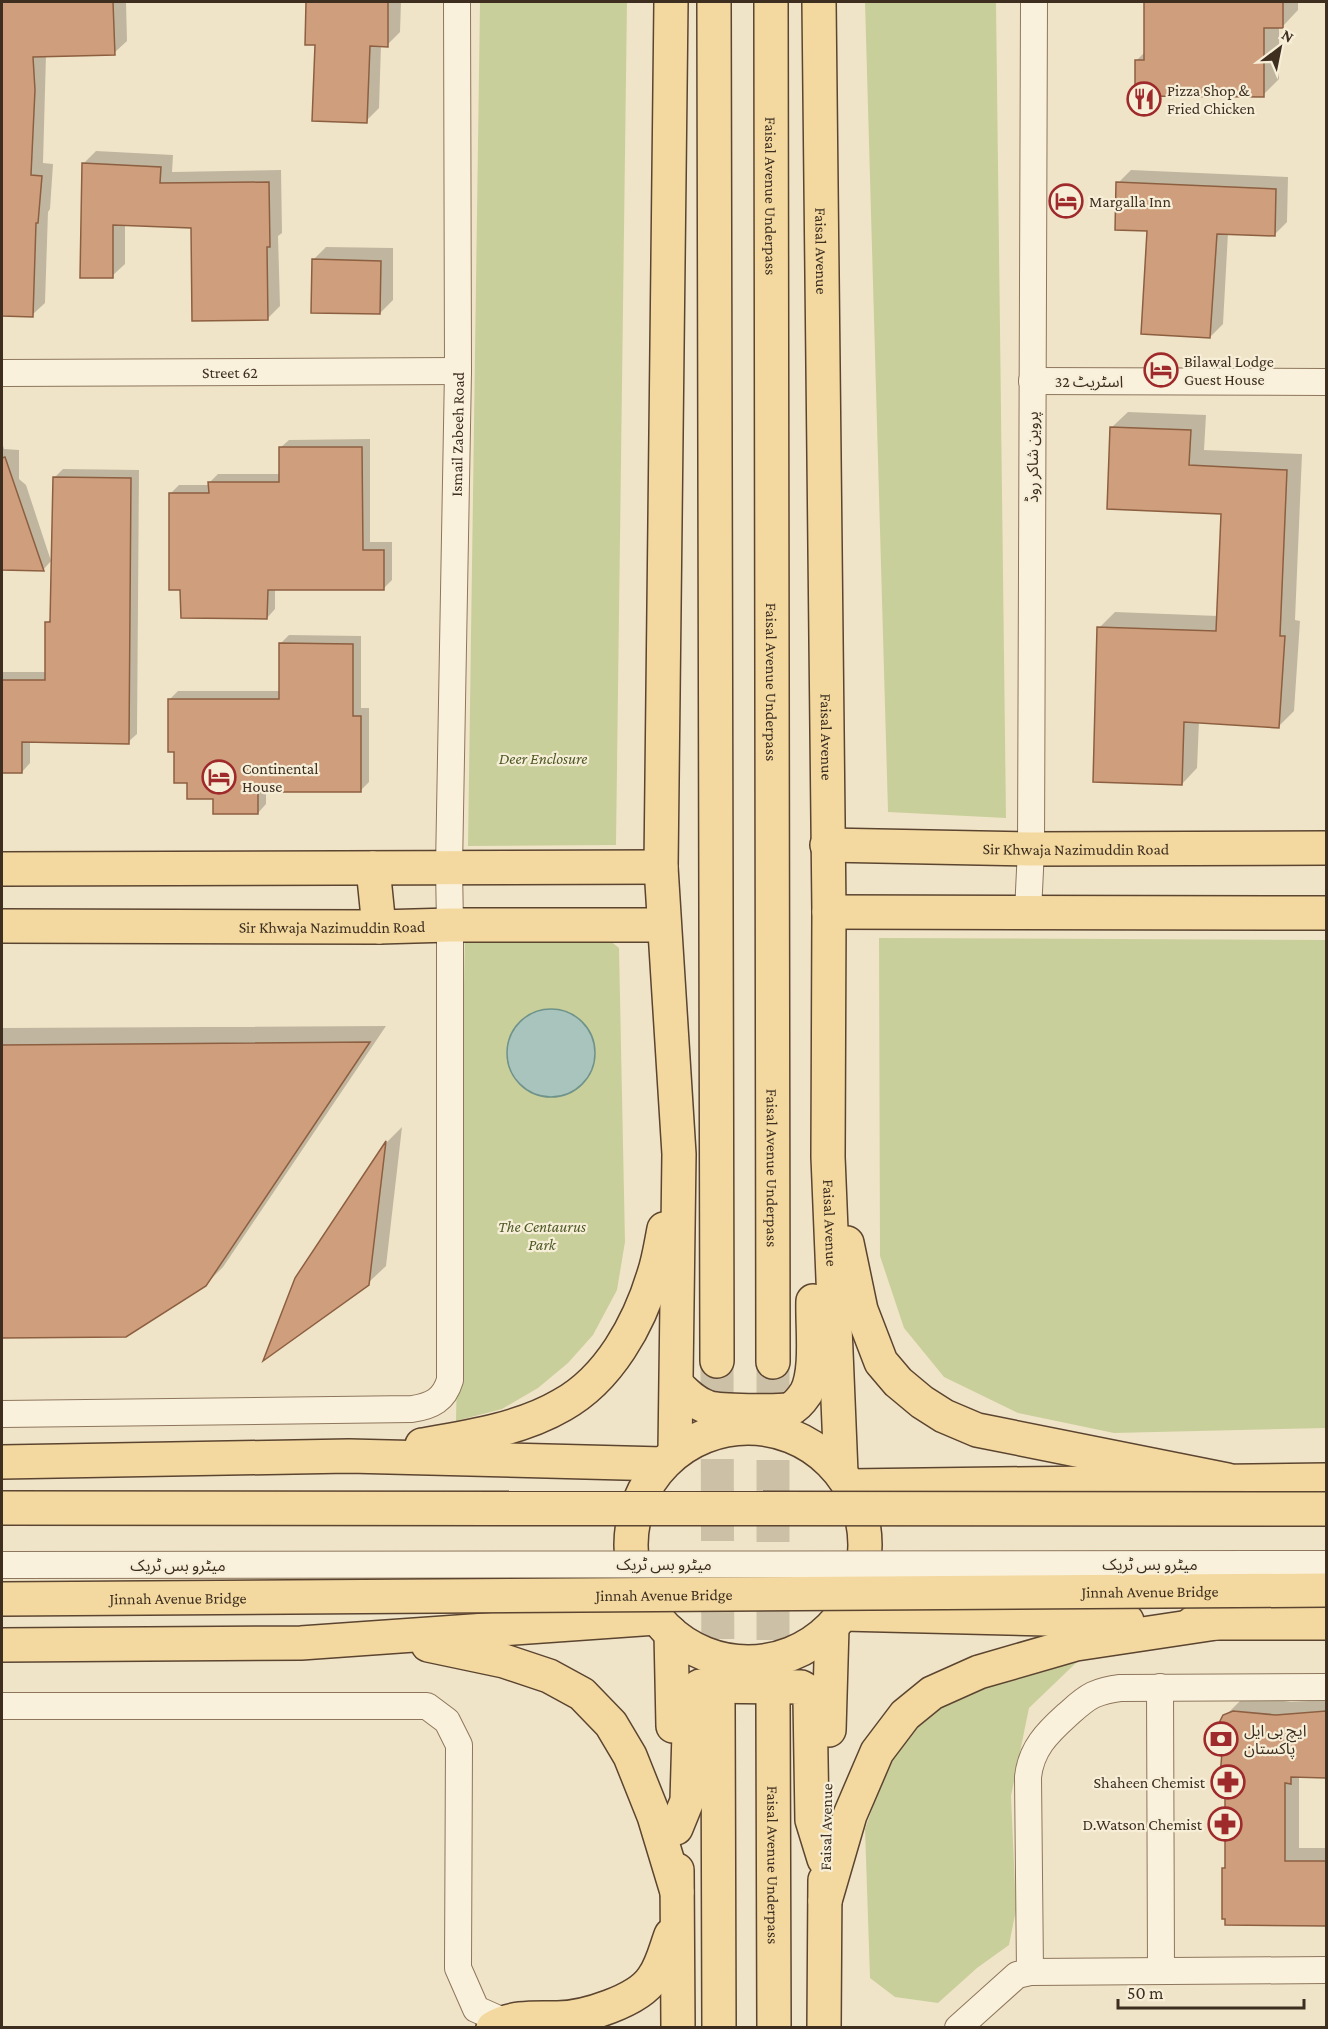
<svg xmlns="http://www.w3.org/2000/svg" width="1328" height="2029" viewBox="0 0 1328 2029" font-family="'Crimson Pro','Noto Sans Arabic',serif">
<rect width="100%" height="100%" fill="#f0e4c8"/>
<path fill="#c9cf9b" d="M 480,2 L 627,2 L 616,845 L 468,846 Z
M 865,2 L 996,2 L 1006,818 L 888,812 Z
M 465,931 L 603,935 L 619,948 L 625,1242 L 617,1290 L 593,1335 L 568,1363 L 538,1388 L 502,1409 L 456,1421 Z
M 879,938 L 1326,940 L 1326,1428 L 1114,1433 L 1018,1413 L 944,1377 L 904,1328 L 880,1256 Z
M 1078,1661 L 1029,1708 L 1011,1796 L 1016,1910 L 1009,1945 L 977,1968 L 938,2003 L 895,1997 L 870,1978 L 865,1829 L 900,1731 L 986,1673 Z"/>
<path fill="#a9c4bc" stroke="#6f938a" stroke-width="1.5" d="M507 1053a44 44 0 1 1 88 0a44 44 0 1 1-88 0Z"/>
<path fill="#0003" d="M 2,2 L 126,2 L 127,41 L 114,53 L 46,55 L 43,163 L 53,164 L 50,209 L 48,212 L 45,303 L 32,315 L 2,314 Z
M 308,2 L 401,2 L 400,32 L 387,45 L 381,45 L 379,108 L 366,121 L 317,44 L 307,44 Z
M 1145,2 L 1298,2 L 1298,10 L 1283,26 L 1279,26 L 1279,79 L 1263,95 L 1137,60 L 1145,52 Z
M 96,151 L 173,155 L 172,172 L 281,170 L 282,233 L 278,236 L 280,306 L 267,319 L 193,227 L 125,224 L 125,264 L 112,276 L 84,163 Z
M 1131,170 L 1288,177 L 1287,222 L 1274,235 L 1228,233 L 1223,324 L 1210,337 L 1149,230 L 1118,183 Z
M 326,247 L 393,248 L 393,300 L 380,313 L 313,260 Z
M 1128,412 L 1206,415 L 1204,450 L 1302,454 L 1295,620 L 1300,621 L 1294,711 L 1278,727 L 1199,721 L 1197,768 L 1182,784 L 1099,628 L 1115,612 L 1218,616 L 1223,513 L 1112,427 Z
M 370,439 L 370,542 L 392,542 L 392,580 L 384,588 L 275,589 L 275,609 L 267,618 L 182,589 L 171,493 L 179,485 L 210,485 L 210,482 L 218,474 L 280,474 L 280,448 L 289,440 Z
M 2,442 L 4,449 L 19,450 L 19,479 L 26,485 L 51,561 L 43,570 L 2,569 Z
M 63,469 L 139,470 L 137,734 L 128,742 L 30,740 L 30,763 L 22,772 L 2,772 L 2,672 L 47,672 L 47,623 L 51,618 L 55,477 Z
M 289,635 L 361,636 L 361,708 L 369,708 L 369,782 L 360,791 L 266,790 L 266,804 L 258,813 L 214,798 L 188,782 L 176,750 L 170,699 L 178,691 L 281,691 L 281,643 Z
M 386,1026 L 223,1267 L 205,1285 L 125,1335 L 2,1336 L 2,1028 Z
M 402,1127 L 386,1266 L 368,1283 L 296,1279 L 387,1142 Z
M 1255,1697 L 1291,1702 L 1326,1700 L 1326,1776 L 1299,1775 L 1299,1848 L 1326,1848 L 1326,1924 L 1227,1923 L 1223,1869 L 1227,1865 L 1225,1716 L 1242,1699 Z"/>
<path fill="#cf9f7d" stroke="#8d5f41" stroke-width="1.5" d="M 2,2 L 113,2 L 115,55 L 33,57 L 35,90 L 31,175 L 42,176 L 38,223 L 36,223 L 33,317 L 2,316 Z
M 306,2 L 388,2 L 388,47 L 370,46 L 367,123 L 312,121 L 315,45 L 305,45 Z
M 1144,2 L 1283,2 L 1283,28 L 1264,28 L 1264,97 L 1135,96 L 1135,60 L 1144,60 Z
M 82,163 L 161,167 L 160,183 L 269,182 L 270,247 L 267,247 L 268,320 L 192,321 L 191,228 L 113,225 L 113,278 L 80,278 Z
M 1116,182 L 1276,189 L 1275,236 L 1217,234 L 1210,338 L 1141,334 L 1147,231 L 1115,230 Z
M 312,259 L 381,261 L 380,314 L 311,313 Z
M 1110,427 L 1191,430 L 1189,465 L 1287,470 L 1280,636 L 1285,636 L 1279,728 L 1184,722 L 1182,785 L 1093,782 L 1097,627 L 1216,631 L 1221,514 L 1107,509 Z
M 279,447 L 362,447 L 363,550 L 384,550 L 384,590 L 268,590 L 267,619 L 181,618 L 180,590 L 169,590 L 169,493 L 209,493 L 208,482 L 279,482 Z
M 5,457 L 44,571 L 2,570 L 2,458 Z
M 53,477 L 131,478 L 129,744 L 22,742 L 22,773 L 2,773 L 2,680 L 45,680 L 45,622 L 50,622 Z
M 279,643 L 353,644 L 353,716 L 361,716 L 361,792 L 258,792 L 258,814 L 213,814 L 213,799 L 187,799 L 187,783 L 174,783 L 174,752 L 168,752 L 168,699 L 279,699 Z
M 370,1042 L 206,1286 L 126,1337 L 2,1338 L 2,1045 Z
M 386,1141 L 369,1285 L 263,1361 L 295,1278 Z
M 1233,1711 L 1276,1715 L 1326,1711 L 1326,1778 L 1291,1777 L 1291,1784 L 1285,1783 L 1285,1861 L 1326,1861 L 1326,1926 L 1225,1925 L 1225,1919 L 1222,1919 L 1222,1868 L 1225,1868 L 1225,1782 L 1220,1777 L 1222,1752 L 1219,1723 L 1223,1715 Z"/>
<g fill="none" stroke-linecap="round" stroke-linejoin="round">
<path stroke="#ccc0a6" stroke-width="33" stroke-dasharray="33 16" stroke-linecap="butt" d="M 717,1361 L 718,1704
M 773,1362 L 773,1703"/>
<g stroke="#8d765c" stroke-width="28">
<g id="minor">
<path id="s1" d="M 2,373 L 458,371"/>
<path d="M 1032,381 L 1326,382"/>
<path d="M 1028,912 L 1031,849 L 1034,2"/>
<path id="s2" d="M 2,1414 L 412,1409 C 432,1406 444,1400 450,1380 L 450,925 L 449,868 L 458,371 L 457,2"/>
<path d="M 1160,1687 L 1161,1970"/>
<path d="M 2,1706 L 427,1706 L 447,1721 L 459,1745 L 458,1968 L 476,2009 L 503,2021"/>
<path d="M 1030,1972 L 1028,1777 C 1031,1749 1047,1733 1067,1715 C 1075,1708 1083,1700 1093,1695 C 1102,1691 1111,1689 1120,1688 L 1326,1687"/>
<path d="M 958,2028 L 1017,1975 L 1030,1972 L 1326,1970"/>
</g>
</g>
<g stroke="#5b4430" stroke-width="36">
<g id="major">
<path d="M 671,2 L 661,867 L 679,1154 L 675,1452"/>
<path d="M 714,2 L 717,1361"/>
<path id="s3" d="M 771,2 L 773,1362"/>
<path id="s4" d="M 819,2 L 829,912 L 828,1157 L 841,1473"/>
<path id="s5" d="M 827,845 L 1031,849 L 1326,848"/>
<path d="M 373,868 L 379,927"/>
<path d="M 2,869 L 661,867"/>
<path d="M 829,912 L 1326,913"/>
<path id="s6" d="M 2,926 L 379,927 L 450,925 L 664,925"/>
<path d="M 847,1243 L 861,1310 L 881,1362 L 898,1382 L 922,1402 L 944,1416 L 977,1430 L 1227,1480"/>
<path d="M 677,1385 C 686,1394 695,1403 707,1407 C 717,1411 780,1412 790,1409 C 797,1406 802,1399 806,1393 C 818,1371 812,1326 813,1301"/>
<circle cx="748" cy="1545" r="117"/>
<path d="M 422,1445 C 469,1437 521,1429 562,1405 C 609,1379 639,1324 654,1274 C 659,1259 661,1244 664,1229"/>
<path d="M 2,1462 L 349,1456 L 663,1464"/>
<path d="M 849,1486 L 1326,1480"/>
<path d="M 843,1614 L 1127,1621"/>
<path d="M 1193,1623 L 1326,1623"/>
<path d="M 671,1633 L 673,1726"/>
<path d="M 2,1645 L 301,1643 L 656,1618"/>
<path d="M 428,1645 L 504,1661 L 549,1676 L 582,1694 L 611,1724 L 630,1756 L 654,1816 L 677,1892"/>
<path id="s7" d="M 773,1703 L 774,2028"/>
<path d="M 718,1704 L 719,2028"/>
<path d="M 829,1730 L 832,1627"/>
<path d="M 676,1828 L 687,1801 L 690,1699 L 693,1691 L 700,1686 L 801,1687 L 808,1691 L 810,1699 L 812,1820 L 824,1859"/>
<path d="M 677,1870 L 678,2028"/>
<path d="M 825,1901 L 850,1815 L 877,1752 L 905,1715 L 932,1693 L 979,1672 L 1076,1644 L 1216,1623"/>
<path d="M 493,2028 C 512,2016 536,2018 557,2018 C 584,2018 638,2001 653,1978 C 662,1966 666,1948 671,1935"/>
<path d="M 824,2028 L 825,1880"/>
</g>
</g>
<use href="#minor" stroke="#faf1dc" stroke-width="26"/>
<use href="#major" stroke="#f3d9a0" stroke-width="33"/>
<g stroke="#8d765c" stroke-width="28" stroke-linecap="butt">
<path id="minor-bridge" d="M 2,1565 L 1326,1564"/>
</g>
<g stroke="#5b4430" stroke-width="36" stroke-linecap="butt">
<g id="major-bridge">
<path d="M 2,1508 L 1326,1509"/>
<path id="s8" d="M 2,1599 L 1326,1590"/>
</g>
</g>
<use href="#minor-bridge" stroke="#faf1dc" stroke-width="26"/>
<use href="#major-bridge" stroke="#f3d9a0" stroke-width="33"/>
</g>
<defs>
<g id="restaurant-ring" transform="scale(1.725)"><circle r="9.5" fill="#f7eed8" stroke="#9e2a2b" stroke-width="1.5"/><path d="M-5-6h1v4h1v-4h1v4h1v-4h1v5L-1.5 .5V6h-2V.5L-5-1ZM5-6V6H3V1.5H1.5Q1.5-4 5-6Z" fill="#9e2a2b"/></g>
<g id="hotel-ring" transform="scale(1.725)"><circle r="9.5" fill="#f7eed8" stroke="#9e2a2b" stroke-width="1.5"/><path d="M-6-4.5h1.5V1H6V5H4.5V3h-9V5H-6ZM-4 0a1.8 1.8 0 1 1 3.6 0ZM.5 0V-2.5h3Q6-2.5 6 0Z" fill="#9e2a2b"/></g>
<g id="bank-ring" transform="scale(1.725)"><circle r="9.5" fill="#f7eed8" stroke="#9e2a2b" stroke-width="1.5"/><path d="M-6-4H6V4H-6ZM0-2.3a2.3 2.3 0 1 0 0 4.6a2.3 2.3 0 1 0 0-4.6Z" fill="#9e2a2b"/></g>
<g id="pharmacy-ring" transform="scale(1.725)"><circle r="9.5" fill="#f7eed8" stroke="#9e2a2b" stroke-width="1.5"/><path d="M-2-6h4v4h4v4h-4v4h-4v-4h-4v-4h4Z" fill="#9e2a2b"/></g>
</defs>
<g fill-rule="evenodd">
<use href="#restaurant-ring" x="1144" y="99"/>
<use href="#hotel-ring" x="1066" y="201"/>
<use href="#hotel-ring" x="1161" y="370"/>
<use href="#hotel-ring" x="219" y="777"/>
<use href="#bank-ring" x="1221" y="1739"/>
<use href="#pharmacy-ring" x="1228" y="1782"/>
<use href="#pharmacy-ring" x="1225" y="1824"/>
</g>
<g text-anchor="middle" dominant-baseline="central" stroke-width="4.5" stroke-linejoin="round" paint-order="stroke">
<g font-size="16" fill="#3d2e20" stroke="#f7eed8" text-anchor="start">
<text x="1167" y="90">Pizza Shop &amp;<tspan x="1167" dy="18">Fried Chicken</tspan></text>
<text x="1089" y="201">Margalla Inn</text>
<text x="1184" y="361">Bilawal Lodge<tspan x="1184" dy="18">Guest House</tspan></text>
<text x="242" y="768">Continental<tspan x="242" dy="18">House</tspan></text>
<text x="1244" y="1730">ایچ بی ایل<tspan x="1244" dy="18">پاکستان</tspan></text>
<text x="1205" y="1782" text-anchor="end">Shaheen Chemist</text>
<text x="1202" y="1824" text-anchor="end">D.Watson Chemist</text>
</g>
<g font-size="16" fill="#3d2e20" stroke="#f7eed8">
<text stroke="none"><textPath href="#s3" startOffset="194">Faisal Avenue Underpass</textPath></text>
<text stroke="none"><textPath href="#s4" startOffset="249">Faisal Avenue</textPath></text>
<text stroke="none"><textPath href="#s1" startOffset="228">Street 62</textPath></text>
<text x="1089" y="381">اسٹریٹ 32</text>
<text stroke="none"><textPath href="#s2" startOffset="1407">Ismail Zabeeh Road</textPath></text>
<text transform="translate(1032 457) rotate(-90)">پروین شاکر روڈ</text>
<text stroke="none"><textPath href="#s3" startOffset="680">Faisal Avenue Underpass</textPath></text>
<text stroke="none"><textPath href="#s4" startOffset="735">Faisal Avenue</textPath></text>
<text stroke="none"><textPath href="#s5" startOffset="249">Sir Khwaja Nazimuddin Road</textPath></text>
<text stroke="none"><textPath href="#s6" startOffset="330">Sir Khwaja Nazimuddin Road</textPath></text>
<text stroke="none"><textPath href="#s3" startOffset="1166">Faisal Avenue Underpass</textPath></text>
<text stroke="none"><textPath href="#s4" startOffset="1221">Faisal Avenue</textPath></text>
<text x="664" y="1564">میٹرو بس ٹریک</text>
<text x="1150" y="1564">میٹرو بس ٹریک</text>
<text x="178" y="1565">میٹرو بس ٹریک</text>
<text stroke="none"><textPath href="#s8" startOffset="1148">Jinnah Avenue Bridge</textPath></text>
<text stroke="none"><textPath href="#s8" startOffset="662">Jinnah Avenue Bridge</textPath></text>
<text stroke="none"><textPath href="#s8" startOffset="176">Jinnah Avenue Bridge</textPath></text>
<text transform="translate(826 1827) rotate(-89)">Faisal Avenue</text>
<text stroke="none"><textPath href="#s7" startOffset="162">Faisal Avenue Underpass</textPath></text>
</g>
<g font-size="16" font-style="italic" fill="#4d5a26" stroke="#f7eed8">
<text x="543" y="758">Deer Enclosure</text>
<text x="542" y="1226">The Centaurus<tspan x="542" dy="18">Park</tspan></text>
</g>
</g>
<rect width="1328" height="2029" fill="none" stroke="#3d2e20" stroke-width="6"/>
<g transform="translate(1280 48) rotate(32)" stroke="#f7eed8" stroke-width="4.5" paint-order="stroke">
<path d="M0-4.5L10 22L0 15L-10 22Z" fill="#3d2e20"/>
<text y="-9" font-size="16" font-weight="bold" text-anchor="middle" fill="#3d2e20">N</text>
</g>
<path d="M1118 1999v9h186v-9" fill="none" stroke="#3d2e20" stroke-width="3"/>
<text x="1127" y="1999" font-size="18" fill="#3d2e20" stroke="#f7eed8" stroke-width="4.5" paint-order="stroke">50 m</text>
</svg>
